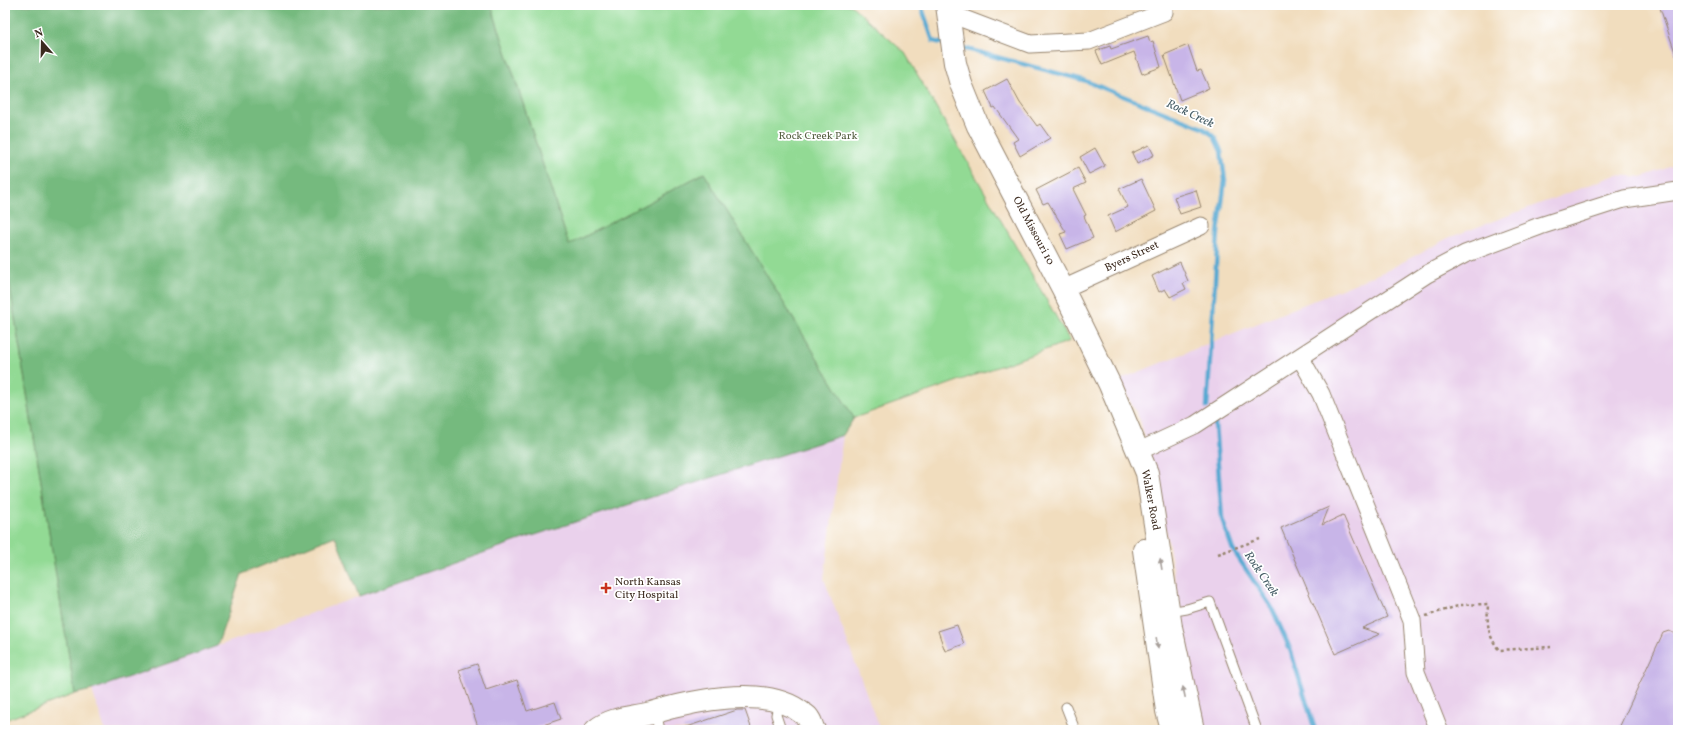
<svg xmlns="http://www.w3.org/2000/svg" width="1683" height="735" viewBox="0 0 1683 735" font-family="Vollkorn,serif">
<rect width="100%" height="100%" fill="#fff"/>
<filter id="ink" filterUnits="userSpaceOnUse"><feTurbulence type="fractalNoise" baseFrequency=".025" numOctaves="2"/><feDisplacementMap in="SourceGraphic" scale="8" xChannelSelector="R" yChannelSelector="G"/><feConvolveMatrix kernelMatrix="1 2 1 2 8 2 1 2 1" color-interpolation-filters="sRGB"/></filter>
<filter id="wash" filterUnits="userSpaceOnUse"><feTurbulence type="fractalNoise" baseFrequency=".012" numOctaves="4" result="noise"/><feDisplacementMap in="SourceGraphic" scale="16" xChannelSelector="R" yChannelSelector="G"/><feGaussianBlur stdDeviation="0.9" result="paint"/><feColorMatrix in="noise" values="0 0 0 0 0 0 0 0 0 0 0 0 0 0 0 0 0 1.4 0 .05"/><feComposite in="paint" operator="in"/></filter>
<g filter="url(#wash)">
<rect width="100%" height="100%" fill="#f1ddbe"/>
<path fill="#ead1ec" d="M 1678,164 L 1678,730 L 1203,730 L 1156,476 L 1140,420 L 1119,380 L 1388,270 L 1448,238 L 1616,175 L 1642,177 Z
M 843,435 L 824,579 L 880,730 L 105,730 L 92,690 L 526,538 Z"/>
<path fill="#92da94" stroke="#668259" d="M 491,5 L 851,5 L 905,53 L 1070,341 L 854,418 L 704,173 L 569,245 Z
M 5,256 L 75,694 L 5,720 Z"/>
<path fill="#75ba7e" stroke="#58724e" d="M 5,5 L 491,5 L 569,245 L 704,173 L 854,418 L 843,435 L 526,538 L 359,596 L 335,536 L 242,574 L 217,646 L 92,690 L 75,694 L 5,256 Z"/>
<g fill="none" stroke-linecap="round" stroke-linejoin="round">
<path stroke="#57a9d2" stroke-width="4.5" d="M 921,5 L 933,41 L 946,44
M 959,47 L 1083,80 L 1203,128 L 1214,136 L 1221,151 L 1225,180 L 1218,233 L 1207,407
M 1215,424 L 1222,519 L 1233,550 L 1272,608 L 1290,649 L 1315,730"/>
</g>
<g id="blocks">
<path fill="#c8b5e8" d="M 1659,5 L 1678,5 L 1678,57 L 1677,58 Z
M 1148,36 L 1150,42 L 1153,41 L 1161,67 L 1142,74 L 1134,52 L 1102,65 L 1096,51 L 1110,46 L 1111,49 Z
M 1188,45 L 1197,71 L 1201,70 L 1209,88 L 1180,100 L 1164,55 Z
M 1007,79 L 1020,103 L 1037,126 L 1040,124 L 1050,138 L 1020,156 L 1013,142 L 1018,139 L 995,107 L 993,108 L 985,91 Z
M 1149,145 L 1154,155 L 1137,164 L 1132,153 Z
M 1095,148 L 1105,166 L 1089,174 L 1080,157 Z
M 1078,168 L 1086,183 L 1073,189 L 1086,215 L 1084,216 L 1093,238 L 1067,249 L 1060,234 L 1066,232 L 1048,202 L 1043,204 L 1036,190 Z
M 1141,179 L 1156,211 L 1115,232 L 1108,216 L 1128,207 L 1119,189 Z
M 1196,190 L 1201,207 L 1180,214 L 1174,197 Z
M 1180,262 L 1188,281 L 1183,283 L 1186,289 L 1170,297 L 1165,289 L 1159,292 L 1152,276 Z
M 1329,507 L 1322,525 L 1343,515 L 1387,617 L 1362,628 L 1380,634 L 1335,654 L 1281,528 Z
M 957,625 L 964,644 L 945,651 L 938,631 Z
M 1669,631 L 1678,635 L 1678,730 L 1618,730 L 1663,633 Z
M 477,664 L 486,690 L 517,680 L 527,711 L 555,702 L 561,719 L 528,730 L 479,730 L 459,670 Z
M 737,710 L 745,710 L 752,730 L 684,730 L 683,728 Z"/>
</g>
</g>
<g filter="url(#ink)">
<use href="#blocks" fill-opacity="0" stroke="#96846e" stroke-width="1"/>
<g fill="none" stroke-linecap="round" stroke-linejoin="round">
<g stroke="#96846e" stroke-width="11">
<path id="lane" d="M 1169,612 L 1187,609 L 1210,602 L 1257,730
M 779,701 L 776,715 L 781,730
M 1066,707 L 1075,730
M 654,712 L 658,730"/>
</g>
<g stroke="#96846e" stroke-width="19">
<path id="street" d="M 948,13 L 1030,44 L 1089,41 L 1164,12
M 1063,289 L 1201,226
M 1300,357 L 1321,394 L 1412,620 L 1416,672 L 1439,730
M 1137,452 L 1195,425 L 1427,274 L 1465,254 L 1540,226 L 1624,199 L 1678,191"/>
</g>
<g stroke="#96846e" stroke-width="24">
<path id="secondary" d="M 947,5 L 955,63 L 961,84 L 978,126 L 1063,289 L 1110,385 L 1147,473 L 1171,627 L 1193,730
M 1144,550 L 1167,711 L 1172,730
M 596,730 C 612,717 632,718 651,713 C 692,701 766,684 802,713 C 804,714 808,716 809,719 C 811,721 812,727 814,730"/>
</g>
<path stroke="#96846e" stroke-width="2.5" stroke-dasharray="3 3" stroke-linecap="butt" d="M 1218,554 L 1260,539
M 1426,616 L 1461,605 L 1488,604 C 1487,623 1487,634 1499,650 L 1551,647"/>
<use href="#lane" stroke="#fff" stroke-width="9"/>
<use href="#street" stroke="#fff" stroke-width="17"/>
<use href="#secondary" stroke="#fff" stroke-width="22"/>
</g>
<defs><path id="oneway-solid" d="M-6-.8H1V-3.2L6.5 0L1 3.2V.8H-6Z"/></defs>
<g fill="#a79f9a">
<use href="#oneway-solid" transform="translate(1161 564) rotate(-99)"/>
<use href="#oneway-solid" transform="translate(1157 643) rotate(82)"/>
<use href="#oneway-solid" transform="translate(1184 692) rotate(-102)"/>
</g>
</g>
<path fill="#c8321e" stroke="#fff" stroke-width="1.5" d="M604 582h4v4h4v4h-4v4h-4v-4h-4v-4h4z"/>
<g text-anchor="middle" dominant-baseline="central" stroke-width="3.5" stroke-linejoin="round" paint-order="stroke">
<g font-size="11" fill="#555f41" stroke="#fff">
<text x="818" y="136">Rock Creek Park</text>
</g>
<g font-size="11" fill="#3b2a1e" stroke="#fff">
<text transform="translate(1033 231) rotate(62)">Old Missouri 10</text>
<text transform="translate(1132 257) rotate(-25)">Byers Street</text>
<text transform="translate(1150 500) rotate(79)">Walker Road</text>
</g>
<g font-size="11" fill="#3b2a1e" stroke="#fff" text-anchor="start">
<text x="615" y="582">North Kansas<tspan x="615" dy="13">City Hospital</tspan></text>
</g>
<g font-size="12" font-style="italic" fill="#465d66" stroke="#fff">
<text transform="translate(1190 114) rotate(25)">Rock Creek</text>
<text transform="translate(1261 574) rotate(56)">Rock Creek</text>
</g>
</g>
<rect width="1683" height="735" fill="none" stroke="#fff" stroke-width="20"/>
<g transform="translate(42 42) rotate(340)" stroke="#ffffff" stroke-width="3" paint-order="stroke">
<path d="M0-3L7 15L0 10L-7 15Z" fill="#3b2a1e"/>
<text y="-6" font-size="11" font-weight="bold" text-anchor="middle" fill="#3b2a1e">N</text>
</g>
</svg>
